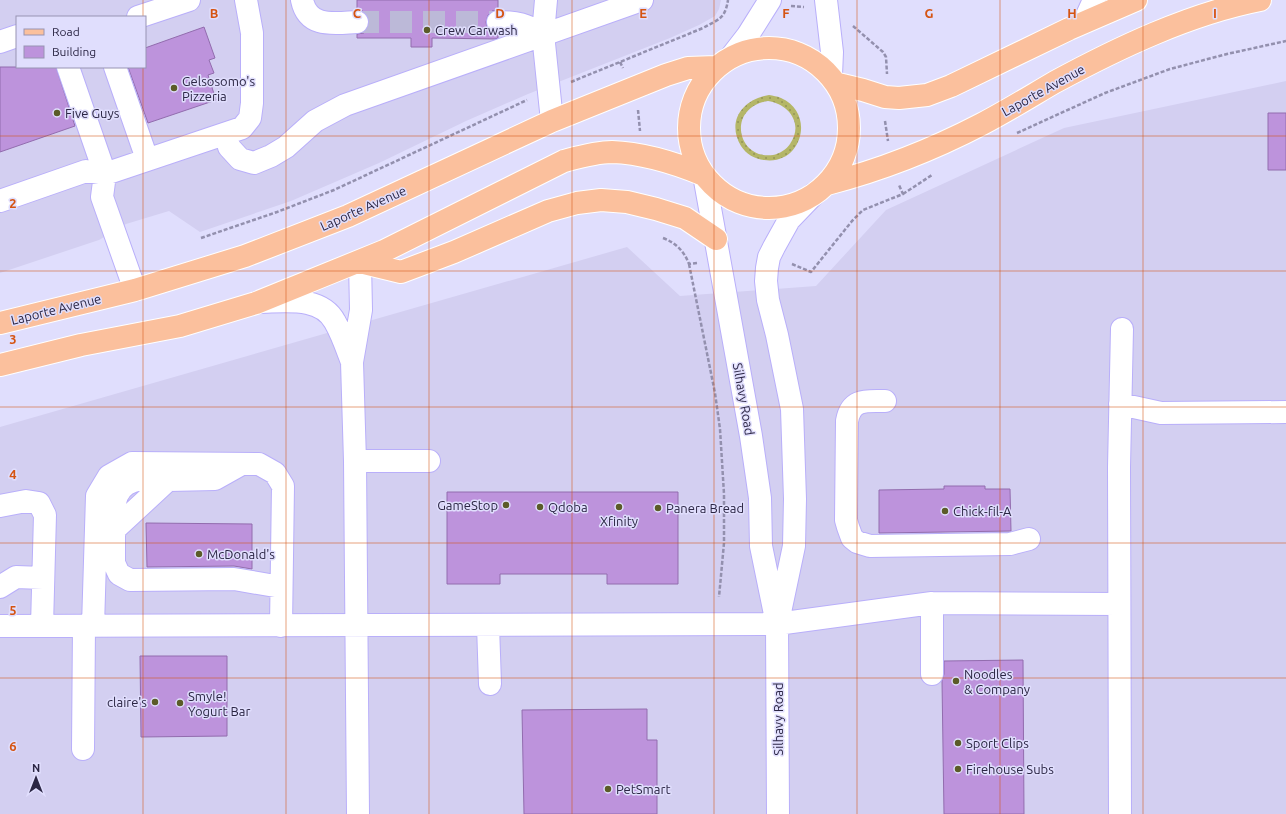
<svg xmlns="http://www.w3.org/2000/svg" width="1286" height="814" viewBox="0 0 1286 814" font-family="Ubuntu,sans-serif">
<defs>
<pattern id="grass-dots" width="8" height="8" patternUnits="userSpaceOnUse"><rect width="8" height="8" fill="#b4b667"/><path d="M2 2h.1M6 6h.1" fill="none" stroke="#939456" stroke-width="1.8" stroke-linecap="round"/></pattern>
</defs>
<rect width="100%" height="100%" fill="#e0defd"/>
<path fill="#d3cff1" fill-rule="evenodd" d="M 0,0 L 721,0 L 719,9 L 715,16 L 699,25 L 670,38 L 528,94 L 466,121 L 379,163 L 291,201 L 200,232 L 169,211 L 126,224 L 99,240 L 0,273 ZM 17,17 L 145,17 L 145,67 L 17,67 Z
M 1286,81 L 1286,814 L 0,814 L 0,427 L 627,247 L 680,296 L 816,286 L 886,210 L 1064,128 Z"/>
<path fill="url(#grass-dots)" fill-rule="evenodd" d="M 769,95 C 773,96 777,96 781,98 C 816,113 802,166 764,160 C 755,159 746,154 741,146 C 726,121 743,99 769,95 ZM 768,101 C 789,104 804,124 790,144 C 787,149 779,154 773,155 C 737,160 726,108 768,101 Z"/>
<path fill="#bd93dc" stroke="#926cae" d="M 357,0 L 498,0 L 498,10 L 492,11 L 488,15 L 486,22 L 487,28 L 491,32 L 498,34 L 498,38 L 495,39 L 432,38 L 432,47 L 411,47 L 411,38 L 357,38 L 357,34 L 364,33 L 368,28 L 369,22 L 367,15 L 363,11 L 357,10 Z
M 204,27 L 215,58 L 209,60 L 214,73 L 208,75 L 216,100 L 148,123 L 128,67 L 145,67 L 145,48 Z
M 0,67 L 56,67 L 75,126 L 0,152 Z
M 1268,113 L 1286,113 L 1286,170 L 1268,170 Z
M 944,486 L 985,486 L 985,489 L 1010,489 L 1011,531 L 879,533 L 879,490 L 944,489 Z
M 447,492 L 678,492 L 678,584 L 607,584 L 607,574 L 500,574 L 500,584 L 447,584 Z
M 146,523 L 252,524 L 252,569 L 234,566 L 147,567 Z
M 140,656 L 227,656 L 227,736 L 141,737 Z
M 1023,660 L 1024,814 L 944,814 L 942,681 L 944,674 L 944,661 Z
M 647,709 L 647,740 L 657,740 L 657,814 L 524,814 L 522,710 Z"/>
<g fill="none" stroke-linecap="round" stroke-linejoin="round">
<path stroke="#bcb9d8" stroke-width="22" stroke-dasharray="22 11" stroke-linecap="butt" d="M 357,22 L 498,22"/>
<g stroke="#b9affa" stroke-width="24">
<path id="minor" d="M 302,0 C 308,29 335,23 357,22
M 546,0 L 543,34 L 552,121
M 826,0 L 832,52 L 831,75
M 138,17 L 189,0
M 498,22 C 518,22 525,24 543,34
M 1084,22 L 1094,0
M 0,42 L 17,36
M 731,57 L 748,35 L 770,0
M 68,67 L 105,174 L 102,197 L 135,290
M 115,67 L 147,159
M 226,134 L 229,147 L 240,159 L 254,163 L 271,156 L 286,147 L 315,121 L 345,105 L 642,0
M 704,175 L 751,436 L 760,498 L 761,546 L 777,624 L 778,814
M 0,201 L 86,171 L 105,174 L 242,128 L 250,118 L 252,103 L 252,33 L 246,0
M 258,302 C 283,302 321,295 335,322 C 342,334 347,349 352,362
M 885,401 C 867,401 851,398 847,421 L 846,520 L 848,527 L 852,538 L 857,542 L 870,546 L 1010,544 L 1029,539
M 1120,404 L 1161,413 L 1286,412
M 355,461 L 429,461
M 240,465 L 215,479 L 168,480 L 114,530 L 114,563 L 119,574 L 130,580 L 234,579 L 281,587
M 0,506 L 26,501 L 39,503 L 45,515 L 42,626
M 114,530 C 114,521 113,511 115,502 C 121,475 146,479 168,480
M 0,587 L 16,577 L 43,578
M 779,617 L 794,546 L 795,499 L 792,409 L 777,335 L 768,300 L 766,281 L 767,268 L 769,257 L 774,247 L 789,220 L 814,194
M 488,625 L 490,684
M 0,626 L 777,624 L 932,603
M 93,626 L 97,496 L 109,476 L 132,463 L 259,464 L 275,473 L 283,486 L 281,626
M 932,674 L 932,603 L 1119,604
M 83,749 L 84,626
M 358,814 L 355,461 L 352,362 L 361,310 L 360,262
M 1120,814 L 1119,467 L 1122,329"/>
</g>
<g stroke="#fff" stroke-width="24">
<path id="major" d="M689 128a80 80 0 1 1 160 0a80 80 0 1 1-160 0Z
M 838,84 L 863,90 L 885,97 L 899,98 L 927,95 L 951,86 L 1069,29 L 1136,0
M 827,184 C 881,170 932,150 982,124 C 1007,111 1031,96 1055,82 C 1118,48 1189,14 1260,0
M 360,262 L 401,272 L 454,252 L 548,211 L 577,203 L 601,200 L 627,202 L 656,209 L 685,218 L 716,239
M 0,323 L 135,290 L 245,256 L 348,216 L 552,121 L 666,75 L 688,68 L 716,67
M 0,365 L 81,345 L 180,326 L 256,303 L 384,251 L 564,161 C 579,157 596,152 612,152 C 644,153 675,163 704,175"/>
</g>
<path stroke="#9390ae" stroke-width="2.5" stroke-dasharray="4 2" stroke-linecap="butt" d="M 791,6 L 804,7
M 853,26 L 883,52 L 886,57 L 887,74
M 620,62 L 623,68
M 571,82 L 703,28 C 719,19 725,19 728,0
M 638,110 L 640,131
M 885,121 L 888,141
M 1017,133 L 1105,93 L 1170,69 L 1227,54 L 1286,41
M 903,194 L 932,175
M 201,238 L 277,212 L 334,190 L 527,100
M 663,238 C 676,243 684,251 689,264 L 697,263
M 689,264 L 715,393 L 720,429 L 724,494 L 724,543 L 719,597
M 792,264 L 811,272 L 852,221 L 863,210 L 903,194 L 899,185"/>
<use href="#minor" stroke="#fff" stroke-width="22"/>
<use href="#major" stroke="#fbc09d" stroke-width="22"/>
</g>
<path fill="none" stroke="#d55412" stroke-width="1" stroke-opacity="0.55" d="M 143,0 L 143,17M 286,0 L 286,814M 429,0 L 429,814M 572,0 L 572,814M 714,0 L 714,814M 857,0 L 857,814M 1000,0 L 1000,814M 1143,0 L 1143,814M 143,67 L 143,814M 0,136 L 1286,136M 0,271 L 1286,271M 0,407 L 1286,407M 0,543 L 1286,543M 0,678 L 1286,678"/>
<g fill="#5b5b28" stroke="#e0defd" stroke-width="1.5">
<circle cx="427" cy="30" r="4"/>
<circle cx="174" cy="88" r="4"/>
<circle cx="57" cy="113" r="4"/>
<circle cx="506" cy="505" r="4"/>
<circle cx="540" cy="507" r="4"/>
<circle cx="619" cy="507" r="4"/>
<circle cx="658" cy="508" r="4"/>
<circle cx="945" cy="511" r="4"/>
<circle cx="199" cy="554" r="4"/>
<circle cx="956" cy="681" r="4"/>
<circle cx="155" cy="702" r="4"/>
<circle cx="180" cy="703" r="4"/>
<circle cx="958" cy="743" r="4"/>
<circle cx="958" cy="769" r="4"/>
<circle cx="608" cy="789" r="4"/>
</g>
<g text-anchor="middle" dominant-baseline="central" stroke-width="3" stroke-linejoin="round" paint-order="stroke">
<g font-size="13" fill="#2b2644" stroke="#e0defd" text-anchor="start">
<text x="435" y="30">Crew Carwash</text>
<text x="182" y="81">Gelsosomo's<tspan x="182" dy="15">Pizzeria</tspan></text>
<text x="65" y="113">Five Guys</text>
<text x="498" y="505" text-anchor="end">GameStop</text>
<text x="548" y="507">Qdoba</text>
<text x="666" y="508">Panera Bread</text>
<text x="953" y="511">Chick-fil-A</text>
<text x="619" y="521" text-anchor="middle">Xfinity</text>
<text x="207" y="554">McDonald's</text>
<text x="964" y="674">Noodles<tspan x="964" dy="15">&amp; Company</tspan></text>
<text x="188" y="696">Smyle!<tspan x="188" dy="15">Yogurt Bar</tspan></text>
<text x="147" y="702" text-anchor="end">claire's</text>
<text x="966" y="743">Sport Clips</text>
<text x="966" y="769">Firehouse Subs</text>
<text x="616" y="789">PetSmart</text>
</g>
<g font-size="13" fill="#2b2644" stroke="#e0defd">
<text transform="translate(1043 90) rotate(-29)">Laporte Avenue</text>
<text transform="translate(363 208) rotate(-24)">Laporte Avenue</text>
<text transform="translate(56 309) rotate(-14)">Laporte Avenue</text>
<text transform="translate(744 399) rotate(80)">Silhavy Road</text>
<text transform="translate(778 719) rotate(-90)">Silhavy Road</text>
</g>
</g>
<g font-size="13" text-anchor="middle" font-weight="bold" fill="#d55412" stroke="#e0defd" stroke-width="3" stroke-linejoin="round" paint-order="stroke">
<text x="214" y="18">B</text>
<text x="357" y="18">C</text>
<text x="500" y="18">D</text>
<text x="643" y="18">E</text>
<text x="786" y="18">F</text>
<text x="929" y="18">G</text>
<text x="1072" y="18">H</text>
<text x="1215" y="18">I</text>
<text x="13" y="208">2</text>
<text x="13" y="344">3</text>
<text x="13" y="479">4</text>
<text x="13" y="615">5</text>
<text x="13" y="751">6</text>
</g>
<rect x="16" y="16" width="130" height="52" fill="#e0defd" stroke="#9894b3"/>
<rect x="24" y="29" width="20" height="6" fill="#fbc09d" stroke="#9894b3"/>
<text x="52" y="36" font-size="12" fill="#2b2644">Road</text>
<rect x="24" y="46" width="20" height="12" fill="#bd93dc" stroke="#9894b3"/>
<text x="52" y="56" font-size="12" fill="#2b2644">Building</text>
<g transform="translate(36 778)" stroke="#e0defd" stroke-width="3" paint-order="stroke">
<path d="M0-3L7 15L0 10L-7 15Z" fill="#2b2644"/>
<text y="-6" font-size="11" font-weight="bold" text-anchor="middle" fill="#2b2644">N</text>
</g>
</svg>
